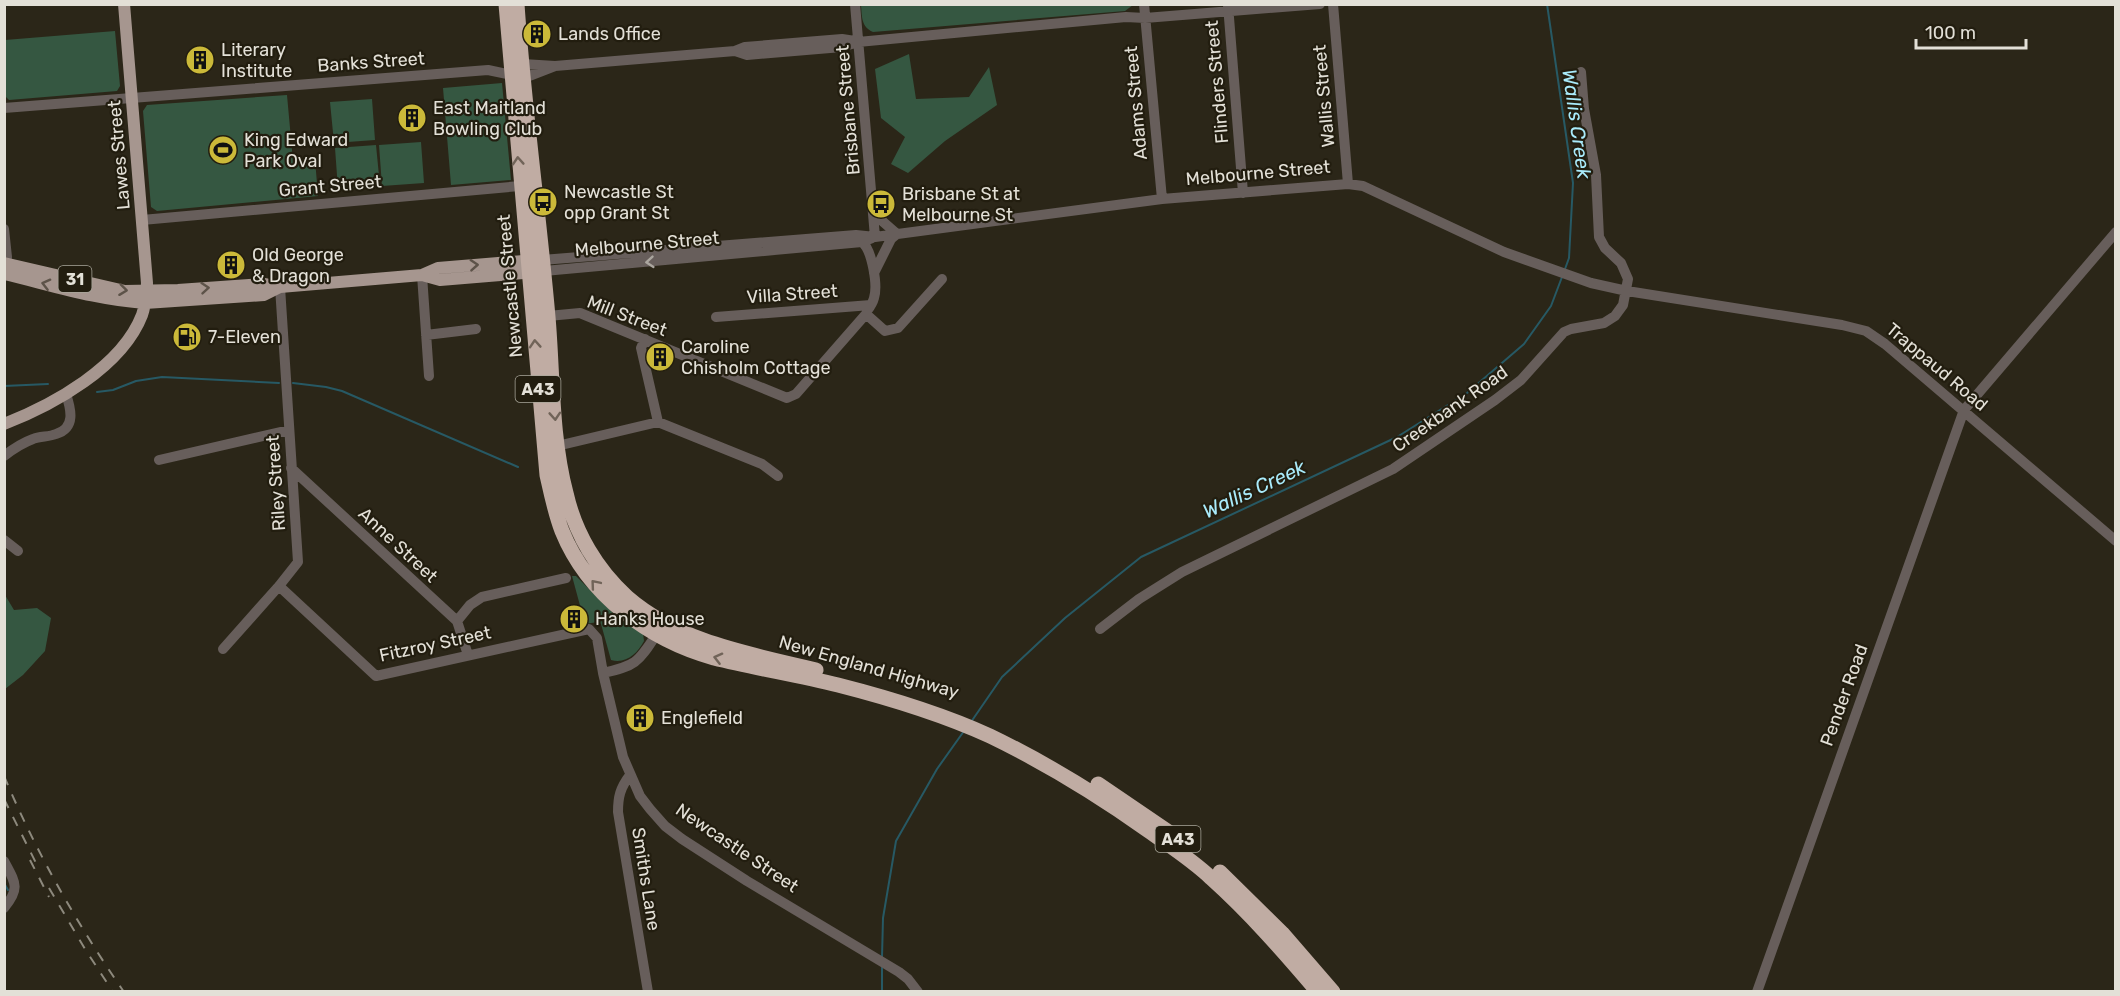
<svg xmlns="http://www.w3.org/2000/svg" width="2120" height="996" viewBox="0 0 2120 996" font-family="Rubik,sans-serif">
<rect width="100%" height="100%" fill="#2b2618"/>
<path fill="#355741" d="M 861,5 L 861,4 L 1133,5 L 1125,11 L 873,32 C 861,27 862,16 861,5 Z
M 115,31 L 120,86 L 117,91 L 9,100 L 5,96 L 5,40 Z
M 909,54 L 916,99 L 969,97 L 989,67 L 997,105 L 945,141 L 908,173 L 891,164 L 905,137 L 881,118 L 875,69 Z
M 502,83 L 511,180 L 451,185 L 443,88 Z
M 287,95 L 293,161 L 315,159 L 318,196 L 157,211 L 151,207 L 143,111 L 147,105 Z
M 372,99 L 375,140 L 334,143 L 330,102 Z
M 421,142 L 424,183 L 382,186 L 379,145 Z
M 376,145 L 380,186 L 338,189 L 335,148 Z
M 572,576 L 576,576 L 612,612 L 624,622 L 643,633 L 644,641 C 637,654 626,664 611,660 L 601,624 L 598,622 L 585,624 Z
M 5,595 L 14,610 L 37,608 L 51,618 L 45,651 L 23,675 L 5,689 Z"/>
<g fill="none" stroke-linecap="round" stroke-linejoin="round">
<path stroke="#275964" stroke-width="2" d="M 1547,4 L 1573,183 L 1569,258 L 1565,269
M 293,383 L 326,387 L 342,391 L 518,467
M 4,386 L 48,384
M 97,392 L 113,390 L 136,381 L 162,377 L 279,383
M 971,722 L 1002,677 L 1065,618 L 1141,557 L 1397,437 L 1467,393 L 1524,344 L 1551,306 L 1562,277
M 4,883 L 8,890
M 882,957 L 883,918 L 896,841 L 937,769 L 964,731
M 882,992 L 882,966"/>
<path stroke="#675e5b" stroke-width="10" d="M 855,4 L 875,237
M 1144,4 L 1162,199
M 1333,4 L 1348,184
M 1228,5 L 1243,193
M 735,51 L 745,47 L 842,39 L 855,41
M 523,64 L 555,66 L 735,51 L 747,55 L 842,47 L 858,42 L 1126,17 L 1145,18 L 1320,4
M 524,78 L 555,66
M 4,108 L 488,70 L 512,75
M 873,213 L 897,234
M 142,220 L 520,186
M 4,229 L 7,257 L 5,270
M 862,242 C 872,250 878,285 874,298 C 873,302 870,307 867,311
M 542,260 L 856,235 L 875,237 L 1162,199 L 1348,184 L 1363,186 L 1504,252 L 1591,283 L 1627,291 L 1842,325 L 1866,331 L 1885,344 L 2116,541
M 544,271 L 862,242 L 872,238
M 874,273 L 891,239 L 897,234
M 422,275 L 429,376
M 548,316 L 580,313 L 787,398 L 796,394 L 866,314 L 885,331 L 898,328 L 942,279
M 716,317 L 871,305
M 426,335 L 476,329
M 645,339 L 641,348 L 658,422
M 557,446 L 658,422 L 762,464 L 778,476
M 4,456 C 13,449 22,443 33,439 C 40,436 49,437 56,434 C 76,428 71,409 66,394
M 159,460 L 289,430
M 291,468 L 457,621 L 468,655
M 4,540 L 18,551
M 279,586 L 376,676 L 589,629 L 597,638 L 603,673 L 623,757 L 640,796 L 650,809 L 665,826 L 682,839 L 747,881 L 899,972 L 908,979 L 918,992
M 457,621 L 470,605 L 482,597 L 566,578
M 1100,629 L 1139,599 L 1182,572 L 1393,469 L 1495,400 L 1521,380 L 1564,332 L 1571,329 L 1604,323 L 1615,316 L 1623,305 L 1628,279 L 1621,263 L 1605,248 L 1599,237 L 1596,175 L 1584,109 L 1581,72
M 223,649 L 279,586 L 298,562 L 280,287
M 603,673 C 635,666 638,663 656,635
M 630,775 C 620,788 618,797 618,812 L 648,992
M 4,861 C 15,882 21,888 4,908
M 1757,992 L 1964,410 L 2116,232"/>
<path stroke="#a6968f" stroke-width="12" d="M 4,263 L 125,291 L 178,290 L 264,284 L 280,287 L 422,275 L 440,280 L 536,272
M 4,274 C 51,285 97,300 145,303 L 264,295 L 280,287
M 422,275 L 438,268 L 536,260
M 4,424 C 53,405 122,367 142,315 C 146,304 146,293 147,283 L 124,4"/>
<path stroke="#c0aca3" stroke-width="15" d="M 506,4 L 547,475 C 551,493 555,513 562,531 C 588,595 649,640 714,658 C 755,668 797,675 838,685 C 889,698 942,714 990,736 C 1046,763 1098,795 1149,831 C 1170,846 1192,860 1211,878 C 1250,913 1284,952 1318,992
M 517,4 C 524,109 539,213 548,317 C 553,375 551,436 566,493 C 575,533 597,570 627,597 C 680,643 751,654 816,670
M 1098,784 L 1170,833
M 1220,872 L 1282,933 L 1333,992"/>
<path stroke="#8d897d" stroke-width="2" stroke-dasharray="10 10" stroke-linecap="butt" d="M 4,776 C 36,852 77,924 124,992
M 4,799 L 38,867
M 30,860 L 49,897
M 49,888 L 85,949 L 113,992"/>
</g>
<defs><path id="oneway-chevron" d="M-2-3.5L2.5 0L-2 3.5" fill="none" stroke-width="1.6" stroke-linecap="round" stroke-linejoin="round" transform="scale(1.5)"/></defs>
<g stroke="#716459">
<use href="#oneway-chevron" transform="translate(518 161) rotate(-94)"/>
<use href="#oneway-chevron" transform="translate(535 344) rotate(-94)"/>
<use href="#oneway-chevron" transform="translate(555 416) rotate(86)"/>
<use href="#oneway-chevron" transform="translate(595 584) rotate(-130)"/>
<use href="#oneway-chevron" transform="translate(718 658) rotate(-166)"/>
</g>
<use stroke="#aba69f" href="#oneway-chevron" transform="translate(650 262) rotate(175)"/>
<g stroke="#5d5349">
<use href="#oneway-chevron" transform="translate(474 265) rotate(-4)"/>
<use href="#oneway-chevron" transform="translate(46 284) rotate(-166)"/>
<use href="#oneway-chevron" transform="translate(205 288) rotate(-5)"/>
<use href="#oneway-chevron" transform="translate(123 290) rotate(7)"/>
</g>
<defs>
<g id="building-disc" transform="scale(1.5)"><circle r="9.5" fill="#cbb939" stroke="#221d0f"/><path d="M-4-6H4V6H1V3H-1V6H-4ZM-2.5-4.3h1.7v1.8h-1.7ZM.8-4.3h1.7v1.8H.8ZM-2.5-1h1.7V.8h-1.7ZM.8-1h1.7V.8H.8Z" fill="#111"/></g>
<g id="stadium-disc" transform="scale(1.5)"><circle r="9.5" fill="#cbb939" stroke="#221d0f"/><path d="M0-5a6.5 5 0 1 0 0 10a6.5 5 0 1 0 0-10ZM-3.5-1.8h7v3.6h-7Z" fill="#111"/></g>
<g id="bus-disc" transform="scale(1.5)"><circle r="9.5" fill="#cbb939" stroke="#221d0f"/><path d="M-5-6H5V4H4V6H2V4H-2V6H-4V4H-5ZM-3.5-4V0h7V-4ZM-3.5 1.2v1.5H-2V1.2ZM2 1.2v1.5H3.5V1.2Z" fill="#111"/></g>
<g id="fuel-disc" transform="scale(1.5)"><circle r="9.5" fill="#cbb939" stroke="#221d0f"/><path d="M-5.5-6h7V0h2V4h1.3V-2.5L3-4.5l.8-.8L6-3V5H2.5V1h-1V6h-7ZM-4.2-4.7v3.2H.2V-4.7Z" fill="#111"/></g>
</defs>
<g fill-rule="evenodd">
<use href="#building-disc" x="537" y="34"/>
<use href="#building-disc" x="200" y="60"/>
<use href="#building-disc" x="412" y="118"/>
<use href="#stadium-disc" x="223" y="150"/>
<use href="#bus-disc" x="543" y="202"/>
<use href="#bus-disc" x="881" y="204"/>
<use href="#building-disc" x="231" y="265"/>
<use href="#fuel-disc" x="187" y="337"/>
<use href="#building-disc" x="660" y="357"/>
<use href="#building-disc" x="574" y="619"/>
<use href="#building-disc" x="640" y="718"/>
</g>
<g text-anchor="middle" dominant-baseline="central" stroke-width="4.5" stroke-linejoin="round" paint-order="stroke">
<g fill="#221d0f" stroke="#a9a69b" stroke-width="1.5">
<rect x="58.5" y="266" width="33" height="26" rx="4.5"/>
<rect x="515.5" y="376" width="45" height="26" rx="4.5"/>
<rect x="1155.5" y="826" width="45" height="26" rx="4.5"/>
</g>
<g font-size="16" font-weight="bold" fill="#e3e0d7">
<text x="75" y="279">31</text>
<text x="538" y="389">A43</text>
<text x="1178" y="839">A43</text>
</g>
<g font-size="18" fill="#e3e0d7" stroke="#221d0f" text-anchor="start">
<text x="558" y="34">Lands Office</text>
<text x="221" y="50">Literary<tspan x="221" dy="21">Institute</tspan></text>
<text x="433" y="108">East Maitland<tspan x="433" dy="21">Bowling Club</tspan></text>
<text x="244" y="140">King Edward<tspan x="244" dy="21">Park Oval</tspan></text>
<text x="564" y="192">Newcastle St<tspan x="564" dy="21">opp Grant St</tspan></text>
<text x="902" y="194">Brisbane St at<tspan x="902" dy="21">Melbourne St</tspan></text>
<text x="252" y="255">Old George<tspan x="252" dy="21">&amp; Dragon</tspan></text>
<text x="208" y="337">7-Eleven</text>
<text x="681" y="347">Caroline<tspan x="681" dy="21">Chisholm Cottage</tspan></text>
<text x="595" y="619">Hanks House</text>
<text x="661" y="718">Englefield</text>
</g>
<g font-size="18" fill="#e3e0d7" stroke="#221d0f">
<text transform="translate(371 62) rotate(-4)">Banks Street</text>
<text transform="translate(1217 82) rotate(-95)">Flinders Street</text>
<text transform="translate(1324 96) rotate(-95)">Wallis Street</text>
<text transform="translate(1136 103) rotate(-95)">Adams Street</text>
<text transform="translate(848 110) rotate(-95)">Brisbane Street</text>
<text transform="translate(119 155) rotate(-95)">Lawes Street</text>
<text transform="translate(1258 173) rotate(-5)">Melbourne Street</text>
<text transform="translate(330 186) rotate(-5)">Grant Street</text>
<text transform="translate(647 244) rotate(-5)">Melbourne Street</text>
<text transform="translate(510 286) rotate(-95)">Newcastle Street</text>
<text transform="translate(792 294) rotate(-4)">Villa Street</text>
<text transform="translate(627 316) rotate(21)">Mill Street</text>
<text transform="translate(1937 367) rotate(40)">Trappaud Road</text>
<text transform="translate(1450 409) rotate(-35)">Creekbank Road</text>
<text transform="translate(276 483) rotate(-94)">Riley Street</text>
<text transform="translate(398 545) rotate(43)">Anne Street</text>
<text transform="translate(435 644) rotate(-12)">Fitzroy Street</text>
<text transform="translate(869 667) rotate(16)">New England Highway</text>
<text transform="translate(1844 695) rotate(-70)">Pender Road</text>
<text transform="translate(737 848) rotate(34)">Newcastle Street</text>
<text transform="translate(646 879) rotate(81)">Smiths Lane</text>
</g>
<g font-size="20" font-style="italic" fill="#a9ebfb" stroke="#221d0f">
<text transform="translate(1577 124) rotate(82)">Wallis Creek</text>
<text transform="translate(1254 489) rotate(-25)">Wallis Creek</text>
</g>
</g>
<rect width="2120" height="996" fill="none" stroke="#e3e0d7" stroke-width="12"/>
<path d="M1916 39v9h110v-9" fill="none" stroke="#e3e0d7" stroke-width="3"/>
<text x="1925" y="39" font-size="18" fill="#e3e0d7" stroke="#221d0f" stroke-width="4.5" paint-order="stroke">100 m</text>
</svg>
